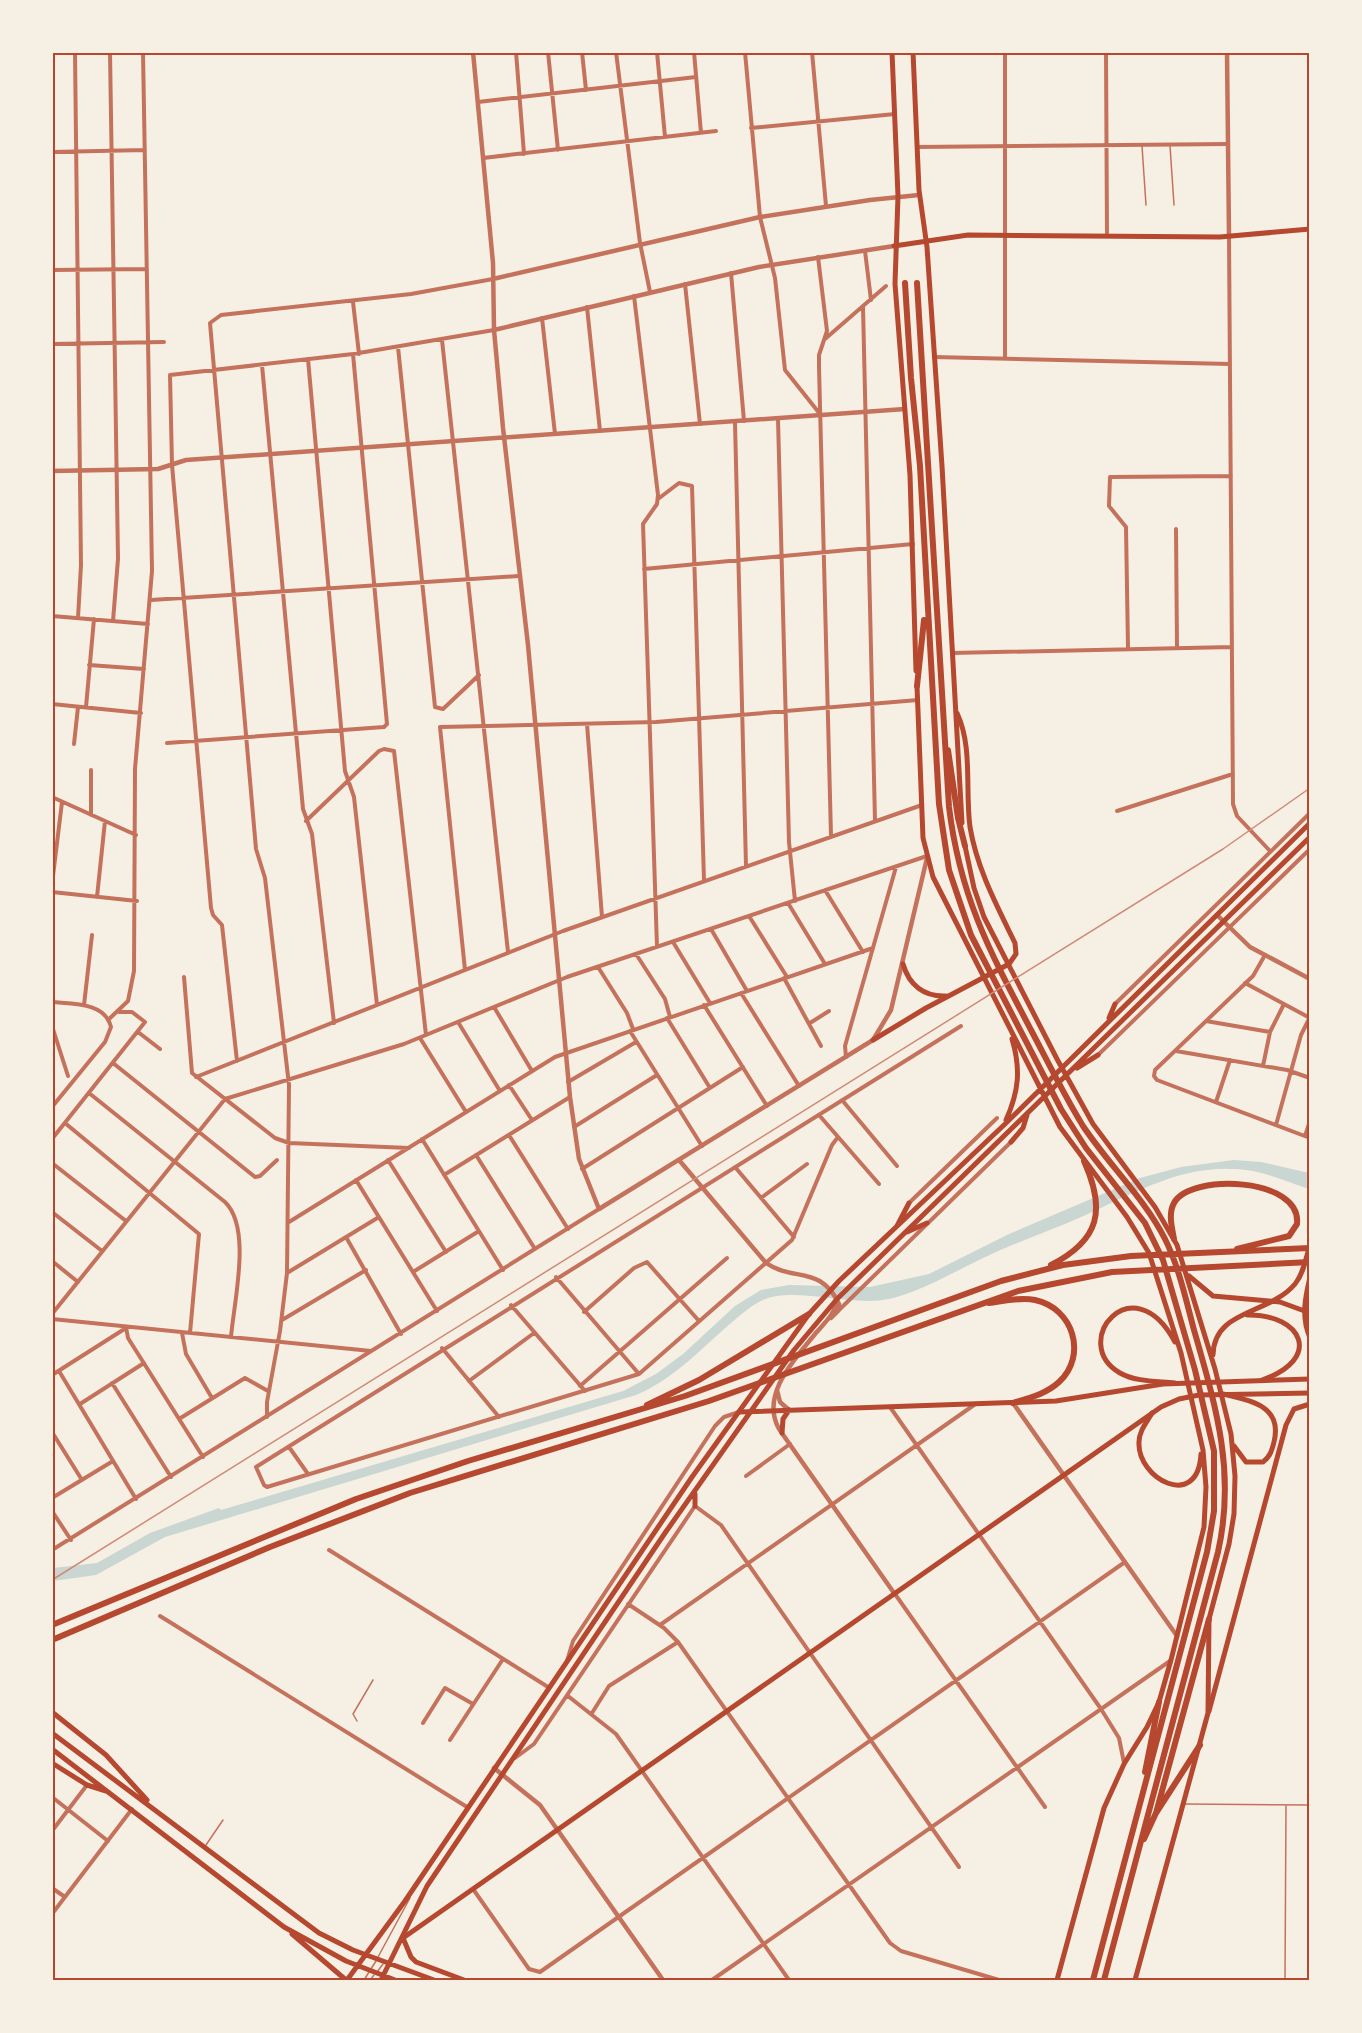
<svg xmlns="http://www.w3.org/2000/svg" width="1362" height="2033" viewBox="0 0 1362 2033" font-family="Overpass,sans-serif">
<rect width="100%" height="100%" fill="#f6efe4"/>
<path fill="#c9d6d2" d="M 1234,1160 L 1261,1162 L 1309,1173 L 1309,1189 C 1291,1183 1272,1175 1253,1171 C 1187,1160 1138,1192 1081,1217 C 1048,1232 1013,1243 981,1259 C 950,1274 922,1291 889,1299 C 851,1307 795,1286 763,1300 C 748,1307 736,1319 723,1330 C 696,1354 670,1381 636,1395 L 165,1537 L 96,1575 L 53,1581 L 53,1568 L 97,1563 L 150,1533 L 219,1508 L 221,1510 L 623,1391 L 656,1374 L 683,1354 L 735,1306 L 761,1290 L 789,1285 L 870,1287 L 929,1274 L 1009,1234 L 1140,1178 L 1181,1167 Z"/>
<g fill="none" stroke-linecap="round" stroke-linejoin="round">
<path stroke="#c5725c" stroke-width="1.5" d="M 1142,146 L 1146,205
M 1170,146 L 1174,205
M 357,1721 L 353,1714 L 373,1680
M 1185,1804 L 1310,1805
M 206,1845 L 223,1820
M 378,1957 L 410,1898
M 377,1972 L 383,1964
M 364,1980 L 376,1961
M 370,1980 L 374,1975
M 1285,1980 L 1286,1805"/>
<path stroke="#c5725c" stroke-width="4" d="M 75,52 L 81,565 L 78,618
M 110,52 L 118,559 L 113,621
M 516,52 L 524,154
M 548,52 L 558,150
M 582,52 L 586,90
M 616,52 L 640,243 L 650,292
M 657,52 L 665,137
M 694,52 L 701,133
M 745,52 L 760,217 L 775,278 L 785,370 L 820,414
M 812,52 L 826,206
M 1106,52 L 1107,236
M 478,102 L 696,77
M 751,128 L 895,114
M 917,147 L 1228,144
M 52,152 L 145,150
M 483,158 L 716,131
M 1229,236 L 1233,804 L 1237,816 L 1270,851
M 865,251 L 871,300
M 818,257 L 827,331 L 819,355 L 819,367 L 831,836
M 52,270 L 147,269
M 731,273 L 744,421
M 685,284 L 700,424
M 634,296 L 658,495 L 657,504 L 643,524 L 657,947
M 353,302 L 359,354
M 587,307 L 600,431
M 863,307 L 875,821
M 542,318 L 555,434
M 825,339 L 886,286
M 442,340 L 508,952
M 52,344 L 164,342
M 398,347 L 435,707 L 443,709 L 479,675
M 934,357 L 1230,364
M 1005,358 L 1005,52
M 308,359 L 345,771 L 354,797 L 377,1005
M 262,365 L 303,809 L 312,834 L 334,1023
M 778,419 L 789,842 L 795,901
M 735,423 L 746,866
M 658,499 L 679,483 L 692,486 L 704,880
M 1176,529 L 1177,648
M 644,569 L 913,544
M 151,600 L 519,576
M 52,616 L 148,624
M 1128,648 L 1126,527 L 1109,506 L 1110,477 L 1231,476
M 952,653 L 1232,647
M 89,665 L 144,669
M 52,704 L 141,713
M 86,707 L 94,619
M 587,724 L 602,917
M 167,743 L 384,727 L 387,724 L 353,354
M 74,744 L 78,707
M 52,797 L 136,835
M 1117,811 L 1233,774
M 91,815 L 91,770
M 306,821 L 379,751 L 384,749 L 394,751 L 426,1035
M 52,884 L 62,802
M 825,890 L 863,952
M 52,892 L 137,901
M 97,897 L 105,821
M 788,903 L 825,964
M 749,916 L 787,977
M 711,929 L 747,991
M 673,942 L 710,1003
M 636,954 L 665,999 L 670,1017
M 1265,955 L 1253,976 L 1155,1070 L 1154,1076 L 1157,1080 L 1310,1138
M 598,967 L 627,1013 L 633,1029
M 465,970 L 440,727 L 656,722 L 918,700
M 184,977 L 192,1073 L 275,1138 L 289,1143 L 409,1148
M 784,978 L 821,1046
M 1245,983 L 1310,1018
M 741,993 L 799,1086
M 52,1002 C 73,1004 105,1002 111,1027 L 105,1042 L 52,1107
M 1115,1004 L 1310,813
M 84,1005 L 92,935
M 704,1005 L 767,1106
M 494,1007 L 532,1071
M 667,1018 L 710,1088
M 108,1020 L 128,1001 L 134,971 L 135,769 L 152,571 L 143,52
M 1206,1021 L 1270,1032
M 458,1022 L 500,1091
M 810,1023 L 829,1011
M 52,1026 L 68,1076
M 630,1031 L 702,1146
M 138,1032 L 160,1049
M 420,1038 L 466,1112
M 1176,1051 L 1287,1070 L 1310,1078
M 1098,1055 L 1310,849
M 846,1057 L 845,1046 L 896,867
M 237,1061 L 222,925 L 213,915 L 211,908 L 172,465 L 170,375 L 353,354 L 494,330
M 113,1063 L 255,1177 L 260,1176 L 277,1160
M 1263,1066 L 1270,1032 L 1284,1004
M 196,1077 L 563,931 L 922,805
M 568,1082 L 636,1042
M 509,1085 L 532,1120
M 89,1093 L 225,1202 C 252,1228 234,1301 231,1337
M 842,1100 L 897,1166
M 1216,1102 L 1230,1060
M 819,1115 L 879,1184
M 65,1123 L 199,1234 L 190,1333
M 1276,1125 L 1301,1035 L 1310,1017
M 574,1127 L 657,1075
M 509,1135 L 568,1229
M 1305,1136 L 1310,1121
M 838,1137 L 832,1145 L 792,1240 L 639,1374 L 267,1487 L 264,1485 L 256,1467 L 961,1026
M 52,1139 L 145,1022 L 132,1012 L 119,1012
M 422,1139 L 503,1270
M 476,1155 L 535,1249
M 388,1160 L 446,1252
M 52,1163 L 126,1221
M 735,1167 L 794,1237
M 582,1169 L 743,1067
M 444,1175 L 570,1097
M 356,1180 L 437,1311
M 761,1198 L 807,1164
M 909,1203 L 997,1118
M 52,1212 L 102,1251
M 289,1222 L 555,1057 L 873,948
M 346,1237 L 401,1334
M 52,1261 L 78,1282
M 413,1272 L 479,1231
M 287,1273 L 379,1217
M 556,1277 L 639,1374
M 511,1305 L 585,1391
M 839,1310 L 1011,1142
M 584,1312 L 634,1268 L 647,1262 L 699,1321
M 52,1314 L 225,1099 L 404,1044 L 567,977 L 927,856
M 52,1319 L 371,1351
M 282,1320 L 366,1270
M 126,1327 L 128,1338 L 203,1457
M 182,1333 L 186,1354 L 212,1398
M 442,1348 L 499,1417
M 59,1371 L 136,1499
M 52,1375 L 126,1328
M 469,1381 L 534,1333
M 112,1383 L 171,1477
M 580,1386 L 727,1258
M 80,1404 L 144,1363
M 890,1407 L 1101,1709 L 1119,1738 L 1124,1763
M 267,1417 L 267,1402 L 280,1331 L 287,1273 L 289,1085 L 265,878 L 256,849 L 210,323 L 221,315 L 411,294 L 493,279
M 179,1419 L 245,1378 L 268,1391
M 52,1432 L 82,1480
M 289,1447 L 308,1474
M 746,1476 L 790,1444
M 52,1498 L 113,1461
M 52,1511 L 71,1540
M 52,1550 L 599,1209
M 329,1550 L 548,1687
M 895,1594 L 1045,1807
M 628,1604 L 664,1628 L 678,1642 L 890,1943 L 901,1951 L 999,1980
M 160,1616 L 467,1807
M 660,1625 L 974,1405
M 567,1661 L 573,1641 L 715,1426 L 724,1417 L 739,1412
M 568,1696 L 616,1734 L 789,1980
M 592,1713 L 609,1686 L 678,1642
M 423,1723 L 445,1688 L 473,1704
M 450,1740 L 503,1659
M 515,1758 L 534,1744 L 695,1506 L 721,1525 L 959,1867
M 52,1797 L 108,1841
M 52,1831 L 87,1785
M 52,1888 L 65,1897
M 473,1889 L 529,1969 L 540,1972 L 1125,1562
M 52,1914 L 132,1809
M 712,1980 L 1170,1661"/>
<path stroke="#c5725c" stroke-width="4.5" d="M 473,52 L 493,263 L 494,330 L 503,428 L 528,645 L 570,1097 L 579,1159 L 599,1209 L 873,1040 L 891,1010 L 927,858
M 1227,52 L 1229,236
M 493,279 L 760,217 L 870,200 L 919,195
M 494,330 L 759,267 L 894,246
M 52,471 L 158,469 L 186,460 L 905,409
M 1217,915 L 1250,947 L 1310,979
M 679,1160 L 766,1263 C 794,1282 821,1265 839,1304 L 838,1311 L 831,1318
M 837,1299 C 835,1315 824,1323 815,1334 C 794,1360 760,1395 779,1429 L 894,1593
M 777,1390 L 780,1402 L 789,1410
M 1013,1403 L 1177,1636
M 494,1768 L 540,1805 L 663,1980"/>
<path stroke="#b5482f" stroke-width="5" d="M 892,52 L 898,196 L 895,284 L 910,475 L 916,671
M 913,52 L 919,190 L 927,247 L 942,466 L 962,823
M 894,246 L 968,235 L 1220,237 L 1310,229
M 903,964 C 909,985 924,997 946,996
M 873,1040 L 926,1008 L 1009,964 L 1016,954 L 1015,943 C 997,906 977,869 970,827 C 965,790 973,747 957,713
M 1310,1277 C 1305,1298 1301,1317 1310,1338
M 739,1412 L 1056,1401 L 1163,1384 L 1310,1379
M 782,1433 L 783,1419 L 789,1410
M 1209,1711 L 1286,1425 L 1294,1409 L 1310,1404
M 52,1763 L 87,1785
M 403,1938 L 1161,1407 L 1179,1399 L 1199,1395 L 1310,1393"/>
<path stroke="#b5482f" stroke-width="5" d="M 917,686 L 923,838 L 933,877 L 1060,1127 L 1127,1217 L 1149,1253 L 1181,1353 L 1203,1450 L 1206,1487 L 1204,1527 L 1171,1660 L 1159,1702 L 1147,1727 L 1124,1764 L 1104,1808 L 1057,1980
M 965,846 L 974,888 L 984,917 L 1057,1059 L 1093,1124 L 1155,1207 L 1177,1245 L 1215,1369 L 1231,1434 L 1235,1476 L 1234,1514 L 1229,1544 L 1209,1619 L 1208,1713 L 1135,1980
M 1109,1018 L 1115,1004
M 1077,1068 L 1098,1055
M 1006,1120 C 1019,1091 1021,1069 1012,1039
M 1011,1142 L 1023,1128 L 1027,1115
M 897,1226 L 909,1203
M 907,1232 L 927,1223
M 1189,1276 L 1213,1296 L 1280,1302 L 1310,1313
M 1247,1315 C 1303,1314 1323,1359 1262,1380
M 1213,1355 C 1214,1309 1269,1315 1295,1284 C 1304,1273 1306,1257 1310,1245
M 1175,1383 C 1157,1381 1136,1382 1120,1373 C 1068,1343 1133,1263 1175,1342
M 1223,1394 C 1250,1401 1283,1405 1274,1442 C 1272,1450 1270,1457 1263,1462 L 1246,1462 L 1234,1446
M 1152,1413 C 1147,1422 1139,1431 1139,1442 C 1137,1479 1198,1511 1201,1454
M 695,1506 L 695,1494
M 52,1712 L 106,1755 L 147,1800
M 52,1733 L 319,1933 L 353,1950 L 434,1980
M 52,1749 L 284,1927 L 346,1961 L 395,1980
M 87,1785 L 106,1791
M 292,1934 L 346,1980
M 403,1938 L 411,1957 L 416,1962 L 464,1980
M 347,1980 L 405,1901 L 692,1477 L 809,1314 L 839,1281 L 1004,1125 L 1310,823
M 381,1980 L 427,1886 L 665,1533 L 794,1350 L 837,1299 L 1310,837"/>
<path stroke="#b5482f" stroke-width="6" d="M 905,283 L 911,378 L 920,466 L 939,804 L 949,870 L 971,935 L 1061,1109 L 1086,1148 L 1145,1223 L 1163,1260 L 1195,1370 L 1214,1451 L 1214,1511 L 1207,1552 L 1093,1980
M 917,283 L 949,807 C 960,897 990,952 1031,1030 C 1048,1062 1064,1095 1083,1126 C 1109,1165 1144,1198 1165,1239 C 1179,1267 1186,1300 1194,1330 C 1216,1407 1236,1472 1218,1552 L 1104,1980
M 917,686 L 924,620
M 948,750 L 958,818 L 965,846
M 1174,1239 C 1172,1227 1168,1214 1174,1203 C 1190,1173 1302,1177 1297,1224 L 1289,1236 L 1237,1249
M 1051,1265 C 1100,1240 1106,1210 1084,1161
M 989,1303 C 1004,1301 1020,1297 1035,1300 C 1073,1308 1088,1355 1059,1382 C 1046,1394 1029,1398 1013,1403
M 647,1405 L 699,1380 L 809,1314
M 52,1625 L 356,1499 L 468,1461 L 685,1396 L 1001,1281 L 1063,1265 L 1131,1256 L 1310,1248
M 52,1640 L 270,1547 L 410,1493 L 709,1401 L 1018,1291 L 1112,1272 L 1310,1262
M 1145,1772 L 1159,1702
M 1156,1813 L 1209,1619
M 1144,1839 L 1156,1813 L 1200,1745"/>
<path stroke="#cf8b77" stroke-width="1.5" d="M 52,1580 L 1223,849 L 1310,788"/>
</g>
<rect width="1362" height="2033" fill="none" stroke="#f6efe4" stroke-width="108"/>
<rect x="54" y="54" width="1254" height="1925" fill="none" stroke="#b5482f" stroke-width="2"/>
</svg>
